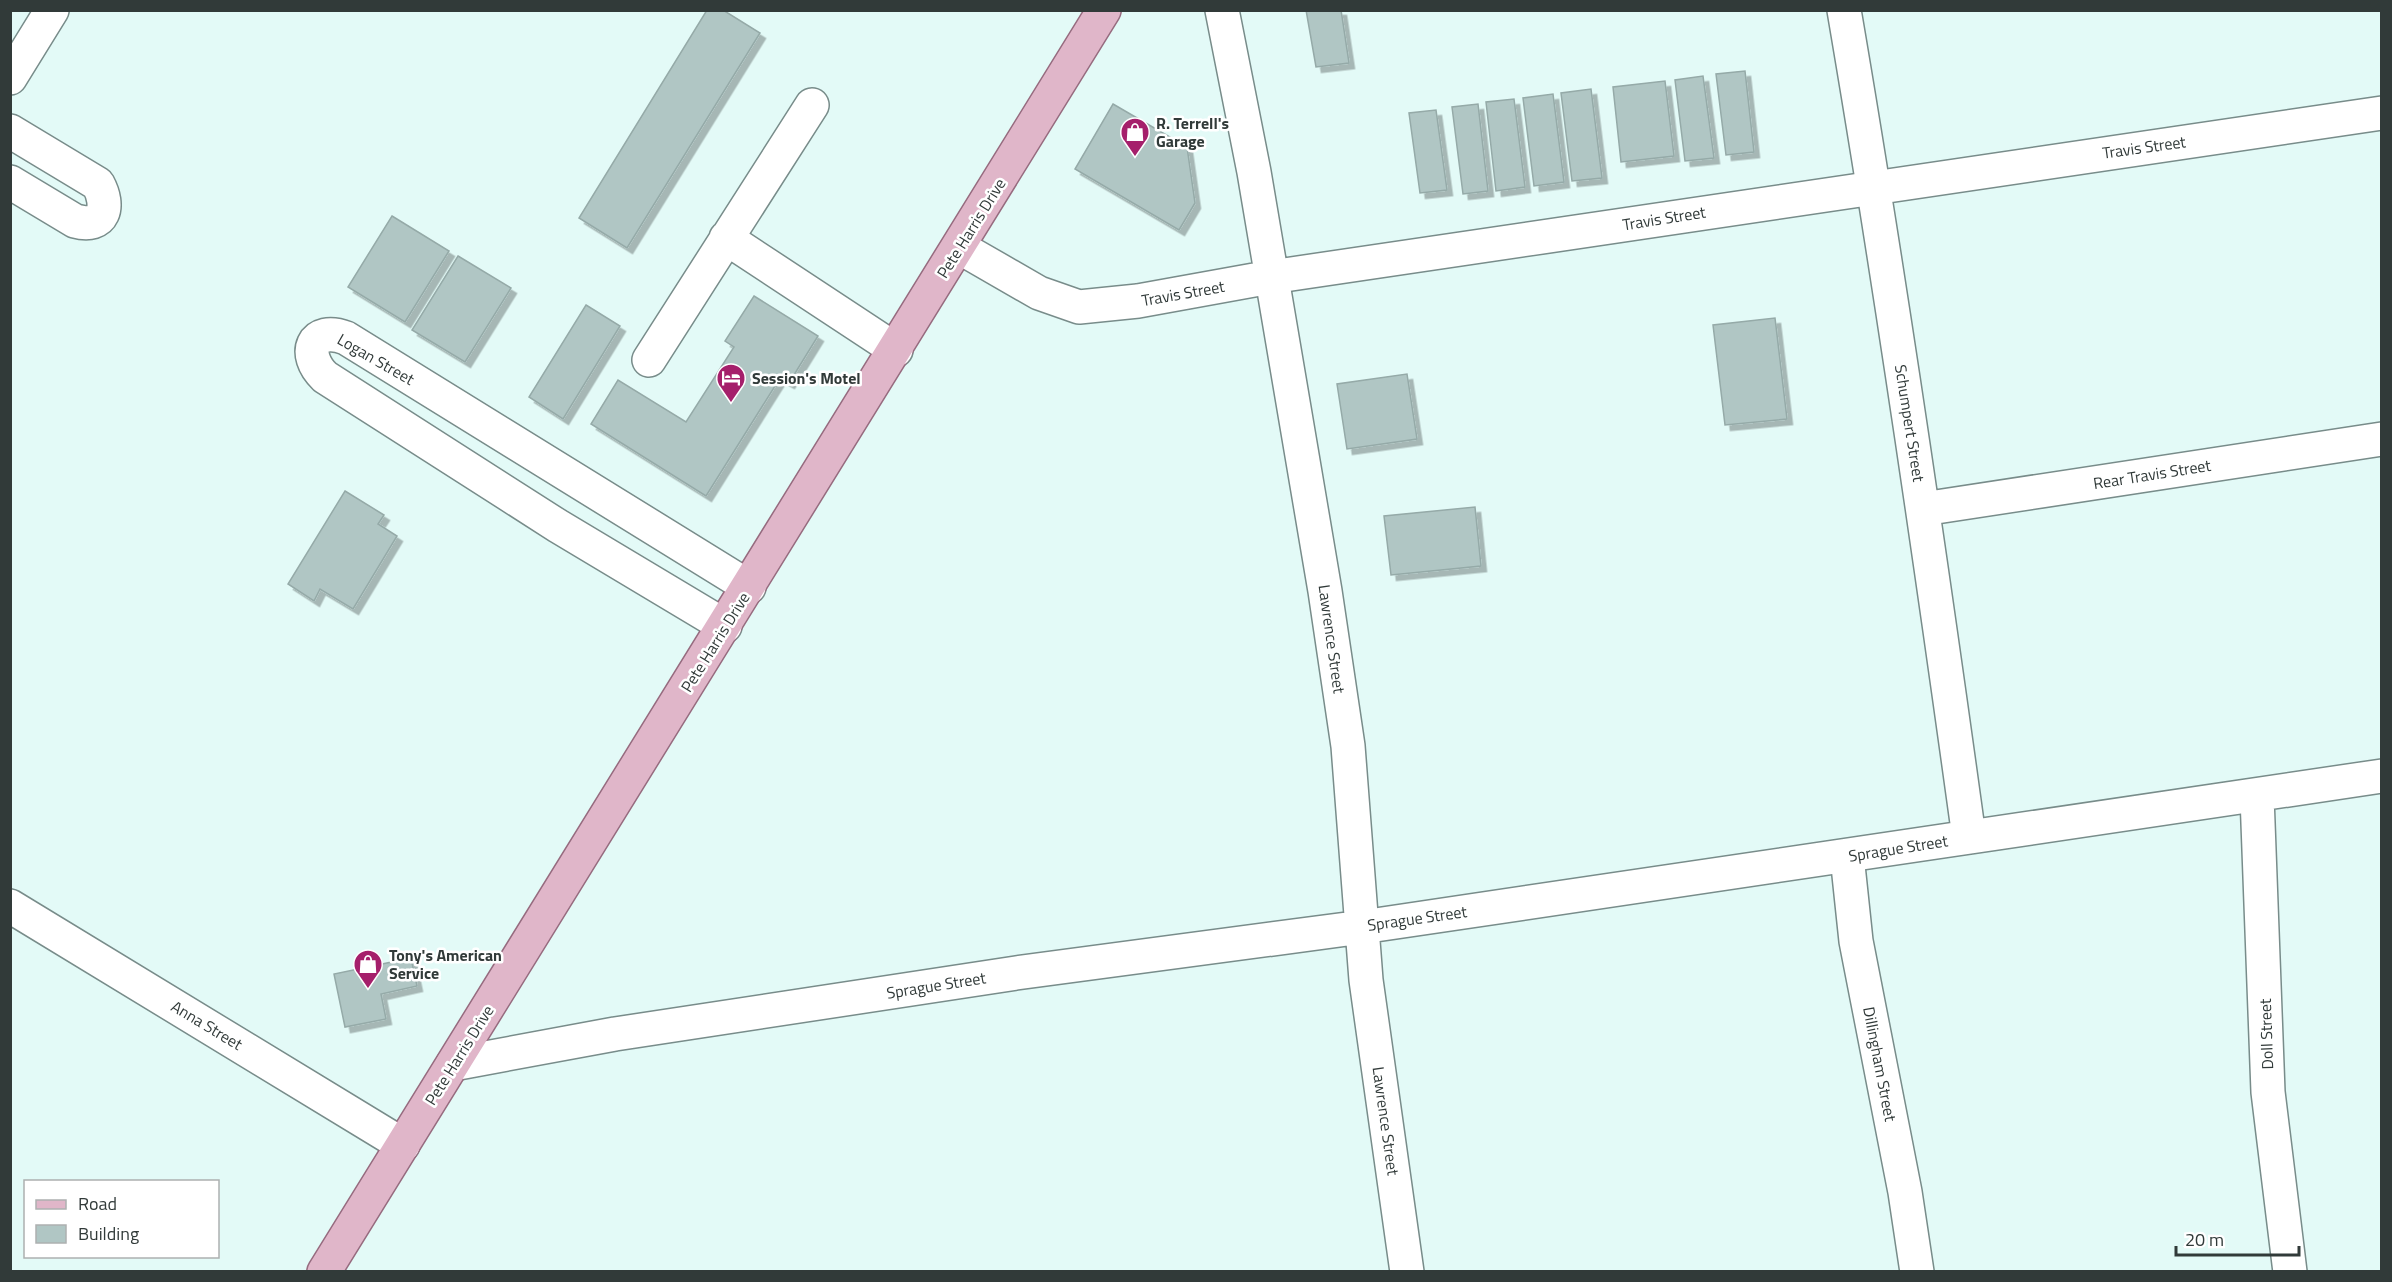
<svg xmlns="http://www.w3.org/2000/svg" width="2392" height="1282" viewBox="0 0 2392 1282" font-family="'Titillium Web',sans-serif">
<defs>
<filter id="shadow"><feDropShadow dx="5.5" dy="5.5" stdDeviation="0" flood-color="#0004"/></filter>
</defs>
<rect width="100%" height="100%" fill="#e3faf7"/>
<path fill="#b0c6c4" stroke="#95aaa8" stroke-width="1.5" filter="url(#shadow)" d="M 707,10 L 723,10 L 760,33 L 627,248 L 579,218 Z
M 1306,10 L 1341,10 L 1349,63 L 1316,67 Z
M 1745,71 L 1754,152 L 1726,155 L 1716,74 Z
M 1703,76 L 1714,158 L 1685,161 L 1675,80 Z
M 1665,81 L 1674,156 L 1621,162 L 1613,87 Z
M 1591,89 L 1602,178 L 1572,181 L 1561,93 Z
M 1553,94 L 1564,182 L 1534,186 L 1523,98 Z
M 1514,99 L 1525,187 L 1496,191 L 1486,102 Z
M 1113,104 L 1187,147 L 1195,203 L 1179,230 L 1075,169 Z
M 1478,104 L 1488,191 L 1463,194 L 1452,107 Z
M 1436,110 L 1447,190 L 1420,193 L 1409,113 Z
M 392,216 L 449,251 L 405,322 L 348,287 Z
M 458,256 L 511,288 L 465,362 L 412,330 Z
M 754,296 L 818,336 L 789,383 L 780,378 L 706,496 L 591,424 L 618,380 L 686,422 L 734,347 L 725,341 Z
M 586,305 L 620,326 L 563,419 L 529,397 Z
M 1775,318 L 1787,419 L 1725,425 L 1713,325 Z
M 1407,374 L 1417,439 L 1347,449 L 1337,384 Z
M 345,491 L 384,515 L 378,524 L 397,536 L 353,609 L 320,589 L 314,601 L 288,584 Z
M 1475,507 L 1481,566 L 1391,575 L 1384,516 Z
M 411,958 L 417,986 L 381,994 L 386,1019 L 345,1027 L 334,974 Z"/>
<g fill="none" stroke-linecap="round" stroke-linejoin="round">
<g stroke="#788c8a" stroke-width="36">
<path id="minor" d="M 1222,10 L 1254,172 L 1325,591 L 1348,746 L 1366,980 L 1407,1272
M 1844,10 C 1891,285 1931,561 1969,837
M 10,78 L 52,10
M 10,131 L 98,184 C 110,206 105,229 75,221 L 10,182
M 726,238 L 896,350
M 959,247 L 1039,293 L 1079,307 L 1138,301 L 1271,277 L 2382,113
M 649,360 L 812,105
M 1923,509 L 2382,439
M 725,626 L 558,526 L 325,377 C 301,354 312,325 346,338 L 749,587
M 2257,796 L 2268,1092 L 2290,1272
M 1847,856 L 1856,941 L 1905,1192 L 1917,1272
M 10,906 L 403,1145
M 453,1064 L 615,1034 L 1016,973 L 1362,927 L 2382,776"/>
</g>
<g stroke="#966b7f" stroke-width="36">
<path id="major" d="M 324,1272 L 1104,10"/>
</g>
<use href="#minor" stroke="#fff" stroke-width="33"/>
<use href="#major" stroke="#e0b6c9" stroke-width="33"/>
</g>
<defs>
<g id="shop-pin" transform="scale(1.5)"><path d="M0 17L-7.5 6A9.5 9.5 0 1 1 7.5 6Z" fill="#a51f6b" stroke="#fff"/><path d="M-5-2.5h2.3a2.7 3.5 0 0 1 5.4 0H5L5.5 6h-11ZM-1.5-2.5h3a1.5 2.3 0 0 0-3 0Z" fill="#fff"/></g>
<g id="hotel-pin" transform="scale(1.5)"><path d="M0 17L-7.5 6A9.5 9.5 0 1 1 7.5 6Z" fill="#a51f6b" stroke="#fff"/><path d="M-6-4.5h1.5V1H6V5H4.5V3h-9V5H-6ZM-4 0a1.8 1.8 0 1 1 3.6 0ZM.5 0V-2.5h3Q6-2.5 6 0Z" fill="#fff"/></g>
</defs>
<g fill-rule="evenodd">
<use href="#shop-pin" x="1135" y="132"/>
<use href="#hotel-pin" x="731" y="378"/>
<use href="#shop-pin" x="368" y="964"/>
</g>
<g text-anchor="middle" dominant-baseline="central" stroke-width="5" stroke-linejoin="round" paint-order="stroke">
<g font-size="16" font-weight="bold" fill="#313a39" stroke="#fff" text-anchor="start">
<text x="1156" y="123">R. Terrell's<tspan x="1156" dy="18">Garage</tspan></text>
<text x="752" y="378">Session's Motel</text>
<text x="389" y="955">Tony's American<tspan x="389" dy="18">Service</tspan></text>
</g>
<g font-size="16" fill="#313a39" stroke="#fff">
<text transform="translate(2144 147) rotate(-8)">Travis Street</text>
<text transform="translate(1664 218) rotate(-9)">Travis Street</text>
<text transform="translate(971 228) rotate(-58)">Pete Harris Drive</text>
<text transform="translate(1183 293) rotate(-10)">Travis Street</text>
<text transform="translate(376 359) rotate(30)">Logan Street</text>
<text transform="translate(1910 423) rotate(81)">Schumpert Street</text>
<text transform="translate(2152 474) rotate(-9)">Rear Travis Street</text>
<text transform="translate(1332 639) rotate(82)">Lawrence Street</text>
<text transform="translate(715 642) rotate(-58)">Pete Harris Drive</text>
<text transform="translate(1898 848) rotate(-9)">Sprague Street</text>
<text transform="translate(1417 918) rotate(-8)">Sprague Street</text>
<text transform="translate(936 985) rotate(-9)">Sprague Street</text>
<text transform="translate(207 1025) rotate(31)">Anna Street</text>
<text transform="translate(2266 1034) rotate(-92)">Doll Street</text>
<text transform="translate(459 1055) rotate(-58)">Pete Harris Drive</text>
<text transform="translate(1880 1064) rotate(79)">Dillingham Street</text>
<text transform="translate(1386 1121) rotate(82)">Lawrence Street</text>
</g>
</g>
<rect width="2392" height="1282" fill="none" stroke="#313a39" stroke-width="24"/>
<rect x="24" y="1180" width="195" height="78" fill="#ffffff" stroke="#adb0b0" stroke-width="1.5"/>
<rect x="36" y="1200" width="30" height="9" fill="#e0b6c9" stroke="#adb0b0" stroke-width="1.5"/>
<text x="78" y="1210" font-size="18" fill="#313a39">Road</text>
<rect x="36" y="1225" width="30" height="18" fill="#b0c6c4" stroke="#adb0b0" stroke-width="1.5"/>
<text x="78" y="1240" font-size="18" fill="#313a39">Building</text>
<path d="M2176 1246v9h123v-9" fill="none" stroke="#313a39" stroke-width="3"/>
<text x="2185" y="1246" font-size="18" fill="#313a39" stroke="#ffffff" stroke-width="4.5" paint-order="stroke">20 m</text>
</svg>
